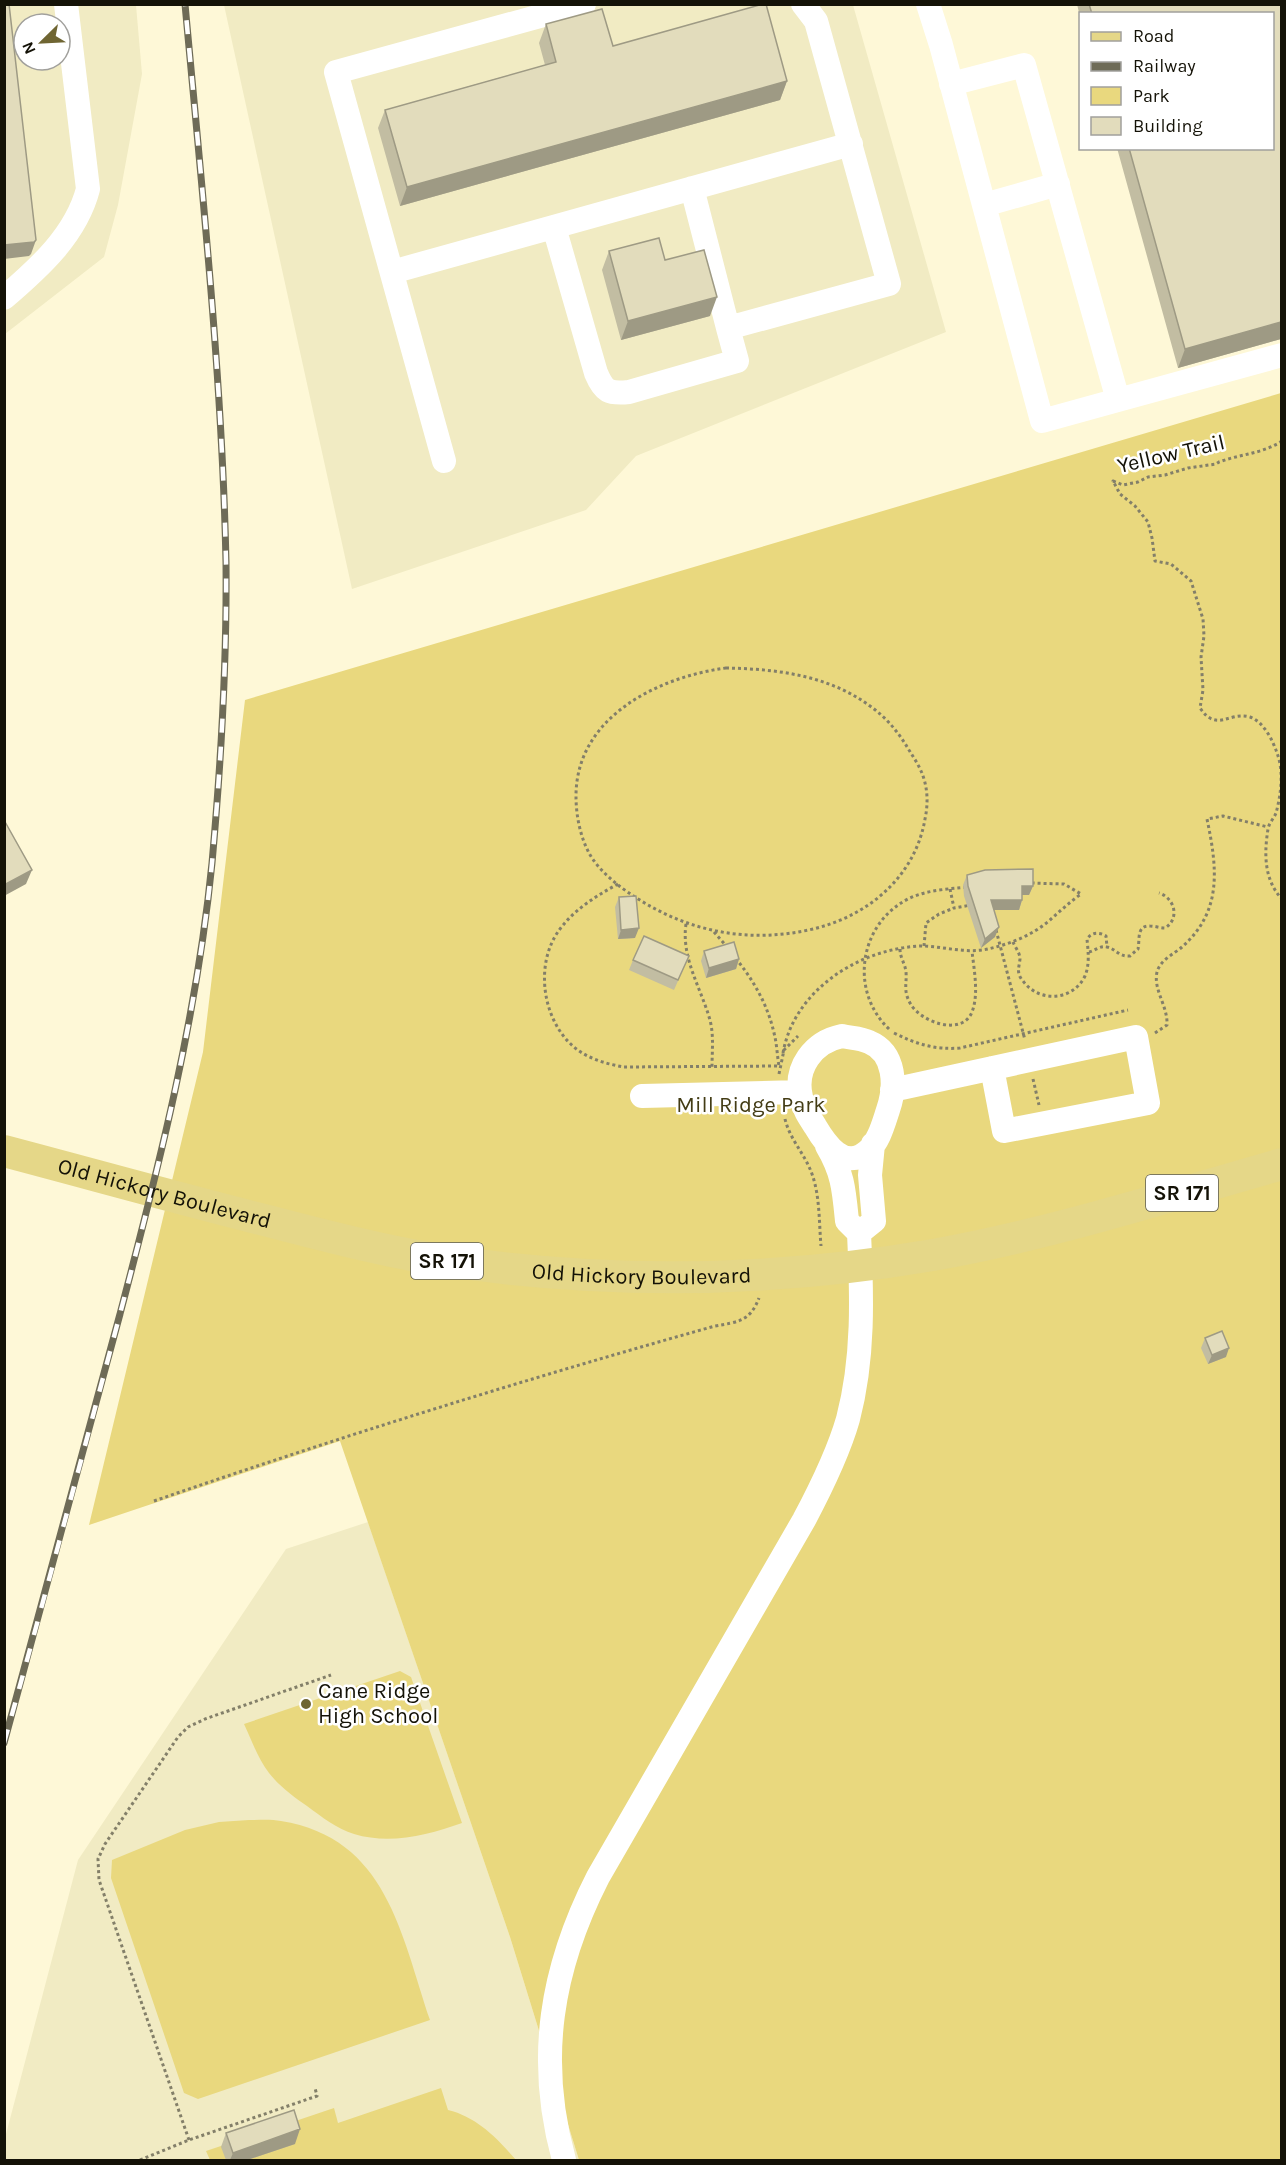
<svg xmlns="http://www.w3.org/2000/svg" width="1286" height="2165" viewBox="0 0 1286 2165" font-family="Karla,sans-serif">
<rect width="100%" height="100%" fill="#fef8d7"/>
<path fill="#f1ebc3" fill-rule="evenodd" d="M 5,5 L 136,5 L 142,74 L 118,205 L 104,257 L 5,334 ZM 24,24 L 60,24 L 60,60 L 24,60 Z
M 224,5 L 853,5 L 946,332 L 636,456 L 586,510 L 352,589 Z
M 368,1522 L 510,1937 L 579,2160 L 5,2160 L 5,2138 L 78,1860 L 286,1549 Z"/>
<path fill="#e9d87e" d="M 1281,393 L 1281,2160 L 579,2160 L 510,1937 L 340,1441 L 89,1525 L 203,1052 L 245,700 Z
M 400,1671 L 411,1677 L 462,1823 C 428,1835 390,1845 354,1834 C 337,1829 322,1817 307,1806 C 294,1797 280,1787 269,1773 C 258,1759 252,1741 244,1724 Z
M 249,1820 C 260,1820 271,1819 281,1821 C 387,1838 401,1934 430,2020 L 198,2099 L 184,2093 L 111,1878 L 112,1860 L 185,1830 L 219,1822 Z
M 441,2088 L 448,2110 C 477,2117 497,2138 516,2160 L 210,2160 L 206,2151 L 334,2108 L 338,2123 Z"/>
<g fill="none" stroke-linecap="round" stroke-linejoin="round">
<path stroke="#837f69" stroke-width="3" stroke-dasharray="3 3" stroke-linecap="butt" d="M 1282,441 C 1262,454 1240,454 1219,462 L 1216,464 L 1188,468 L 1165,475 L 1148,477 L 1138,482 L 1123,485 L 1113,481 L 1120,494 L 1135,506 L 1148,522 L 1152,538 L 1155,561 L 1171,564 L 1191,581 L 1203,619 L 1204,636 L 1201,657 L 1203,690 L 1200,708 C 1217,733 1229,711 1250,717 C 1264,722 1273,741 1277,753 C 1284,771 1281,795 1276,813 C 1274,818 1269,823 1268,829 C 1264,854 1264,880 1282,899
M 726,668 C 776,669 828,675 870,706 C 887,718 899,733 909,750 C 914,758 920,767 923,776 C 928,790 928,805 925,819 C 915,877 868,916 813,929 C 749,944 689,932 635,897 C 618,886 599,871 589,853 C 580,836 576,815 576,796 C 576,717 658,677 726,668 Z
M 618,884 C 596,896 575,909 560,929 C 534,963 542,1020 574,1047 C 588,1059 607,1064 624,1067 L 779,1066 C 777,1055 777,1044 774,1033 C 768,1006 754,981 737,960
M 950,889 L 954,908 L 971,905
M 686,924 C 681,958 701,988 710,1020 C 714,1036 712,1051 712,1067
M 996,930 L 1025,1040
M 714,932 L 728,948
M 1013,942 C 1015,947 1020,953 1020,959 C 1019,968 1016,973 1023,981 C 1039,1003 1073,1001 1085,976 C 1090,964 1088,950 1087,939 C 1092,932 1099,932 1106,936 L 1107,947
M 924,946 L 926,923 L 939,914 L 954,908
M 900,949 C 900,958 905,963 906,972 C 907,984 903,990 910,1003 C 920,1022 962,1037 972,1012 C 979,994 974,970 972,951
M 1089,952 C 1095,951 1100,945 1107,947 C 1116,949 1119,957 1130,956 L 1138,949 C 1140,941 1136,925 1150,926 C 1155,926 1160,928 1165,928 C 1180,919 1175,898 1159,893
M 889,1029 C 849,991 859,924 908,899 C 926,890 948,889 967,887
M 894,1033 C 916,1044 935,1050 960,1048 L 1128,1010
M 1155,1033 L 1167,1025 C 1168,1006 1153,990 1157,972 C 1160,960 1174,954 1182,947 C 1223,911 1217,867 1207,819 L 1223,816 L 1268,827
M 783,1053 C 794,990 859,949 920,946 C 943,946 965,954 988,949 C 1010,944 1033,935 1050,920 C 1060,911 1070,902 1081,894 L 1064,884 L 1031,883
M 779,1074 L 784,1050 L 798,1036
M 1033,1079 L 1039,1105
M 785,1119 C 790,1140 805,1154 812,1174 C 820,1196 819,1223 821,1246
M 154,1501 C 339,1437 526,1379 715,1326 C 737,1322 750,1322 759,1298
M 189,2140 L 99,1880 L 98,1859 L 105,1844 L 178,1737 L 188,1727 L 205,1719 L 331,1675
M 140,2160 L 189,2140 L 317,2096 L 315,2088"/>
<path stroke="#fff" stroke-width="24" d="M 928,4 L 941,45 L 1042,421 L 1118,400
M 951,84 L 1024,65 L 1118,400 L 1282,355
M 692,188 L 728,328
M 984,205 L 1058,184
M 554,227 L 596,373 C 604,392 609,394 629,392 L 737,361 L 728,328 L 889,284 L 816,21 L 803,4
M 392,272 L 851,144
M 4,298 C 39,268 76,235 88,189 L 66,4
M 444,461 L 336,72 L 584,4
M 842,1036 C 851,1038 861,1038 869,1042 C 896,1053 896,1087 888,1110 C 883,1125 879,1141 868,1151 C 844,1172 825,1143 815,1126 C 809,1117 803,1108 801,1097 C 794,1068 813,1042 842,1036 Z
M 892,1090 L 1136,1037 L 1148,1103 L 1004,1131 L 992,1068
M 642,1096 L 800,1092
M 859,1233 L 874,1221 L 870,1175 L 873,1144
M 564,2160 C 536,2059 551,1969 598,1877 L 804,1520 C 821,1488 838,1454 848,1419 C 864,1358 862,1296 859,1233 L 847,1221 C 844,1190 843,1173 827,1146"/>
<path stroke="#e5d788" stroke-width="32" id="s1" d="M 4,1151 C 91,1174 177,1198 264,1220 C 315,1233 365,1247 417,1256 C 587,1285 763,1284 933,1255 C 1051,1234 1166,1197 1282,1164"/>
<g stroke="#6e6b57" stroke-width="7">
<path id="rail" d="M 4,1743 C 44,1600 82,1457 120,1314 C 159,1166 197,1016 212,863 C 221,763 227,662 226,562 C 222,376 202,190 185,4"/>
</g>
<use href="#rail" stroke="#fff" stroke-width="4.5" stroke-dasharray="14" stroke-linecap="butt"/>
</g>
<path fill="#c2bda2" d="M 1077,4 L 1281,4 L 1281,339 L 1178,368 L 1117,148 L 1272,148 L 1272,14 L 1080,14 L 1080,17 Z
M 546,24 L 613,46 L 787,81 L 780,100 L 400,206 L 378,128 L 385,110 L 545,65 L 539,43 Z
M 609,251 L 665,260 L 710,316 L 621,340 L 602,270 Z
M 967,875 L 1033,886 L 1029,895 L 1022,895 L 1022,900 L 1019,910 L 994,910 L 995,937 L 981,948 L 964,896 L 963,885 Z
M 619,897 L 635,938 L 618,939 L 615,907 Z
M 704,951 L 739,959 L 736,969 L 706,978 L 701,961 Z
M 689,956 L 674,990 L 629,970 L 633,960 Z
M 1205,1338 L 1226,1357 L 1208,1364 L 1201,1348 Z
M 226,2133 L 295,2144 L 247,2160 L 226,2160 L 221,2147 Z"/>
<path fill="#9e9a84" d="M 787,81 L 780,100 L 400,206 L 407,187 Z
M 36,240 L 31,254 L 29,256 L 4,259 L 4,245 Z
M 717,297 L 710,316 L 621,340 L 628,321 Z
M 1281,322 L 1281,339 L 1178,368 L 1185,349 Z
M 32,870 L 26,884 L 4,896 L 4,885 Z
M 1022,886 L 1033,886 L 1029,895 L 1018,895 Z
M 991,900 L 1022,900 L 1019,910 L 988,910 Z
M 999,927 L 995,937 L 981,948 L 985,939 Z
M 639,928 L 635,938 L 618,939 L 621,930 Z
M 739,959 L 736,969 L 706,978 L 709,968 Z
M 1229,1348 L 1226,1357 L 1208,1364 L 1212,1355 Z
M 300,2129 L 295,2144 L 247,2160 L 230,2160 L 233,2153 Z"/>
<path fill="#e2dcbc" stroke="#9e9a84" stroke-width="1.5" d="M 4,4 L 9,4 L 36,240 L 34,242 L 4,245 Z
M 763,4 L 766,4 L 787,81 L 407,187 L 385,110 L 556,62 L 546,24 L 602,9 L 613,46 Z
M 1089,4 L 1281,4 L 1281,322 L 1185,349 L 1129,148 L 1272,148 L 1272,14 L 1092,14 Z
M 659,238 L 665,260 L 704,250 L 717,297 L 628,321 L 609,251 Z
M 4,820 L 32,870 L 4,885 Z
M 1033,869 L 1033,886 L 1022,886 L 1022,900 L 991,900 L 999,927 L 985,939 L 968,886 L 967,875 L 985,870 Z
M 636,896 L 639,928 L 621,930 L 619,897 Z
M 644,936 L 689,956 L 678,980 L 633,960 Z
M 734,942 L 739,959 L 709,968 L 704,951 Z
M 1222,1331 L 1229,1348 L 1212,1355 L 1205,1338 Z
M 294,2110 L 300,2129 L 233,2153 L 226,2133 Z"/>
<circle fill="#6f6532" stroke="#fff" stroke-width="2" cx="306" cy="1704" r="6"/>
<g text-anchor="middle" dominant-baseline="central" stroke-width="5" stroke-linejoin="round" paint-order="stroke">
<g fill="#fff" stroke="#5a5951" stroke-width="1.5">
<rect x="1146" y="1175" width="72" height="36" rx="4.5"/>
<rect x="411" y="1243" width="72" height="36" rx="4.5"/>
</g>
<g font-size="21" font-weight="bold" fill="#141207">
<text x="1182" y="1193">SR 171</text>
<text x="447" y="1261">SR 171</text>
</g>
<g font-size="22" fill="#141207" stroke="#fff">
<text transform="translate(1171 454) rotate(-13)">Yellow Trail</text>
<text stroke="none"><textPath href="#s1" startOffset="166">Old Hickory Boulevard</textPath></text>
<text stroke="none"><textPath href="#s1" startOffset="652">Old Hickory Boulevard</textPath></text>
</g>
<g font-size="22" fill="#433c15" stroke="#fff">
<text x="751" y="1105">Mill Ridge Park</text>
</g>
<g font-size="22" fill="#141207" stroke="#fff" text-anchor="start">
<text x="318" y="1691">Cane Ridge<tspan x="318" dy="25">High School</tspan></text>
</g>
</g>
<rect width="1286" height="2165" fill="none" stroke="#141207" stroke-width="12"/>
<rect x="1079" y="12" width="195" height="138" fill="#ffffff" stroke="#a1a09c" stroke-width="1.5"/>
<rect x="1091" y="32" width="30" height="9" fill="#e5d788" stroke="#a1a09c" stroke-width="1.5"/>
<text x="1133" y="42" font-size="18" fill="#141207">Road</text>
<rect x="1091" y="62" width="30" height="9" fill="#6e6b57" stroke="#a1a09c" stroke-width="1.5"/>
<text x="1133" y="72" font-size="18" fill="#141207">Railway</text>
<rect x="1091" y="87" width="30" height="18" fill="#e9d87e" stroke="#a1a09c" stroke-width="1.5"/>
<text x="1133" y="102" font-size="18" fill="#141207">Park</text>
<rect x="1091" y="117" width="30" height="18" fill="#e2dcbc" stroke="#a1a09c" stroke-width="1.5"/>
<text x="1133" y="132" font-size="18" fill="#141207">Building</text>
<g transform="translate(42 42) rotate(246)"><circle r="28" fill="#ffffff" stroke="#a1a09c" stroke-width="1.5"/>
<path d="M0-4.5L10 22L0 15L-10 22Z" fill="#6f6532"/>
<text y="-9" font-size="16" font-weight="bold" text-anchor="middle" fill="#141207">N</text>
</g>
</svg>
